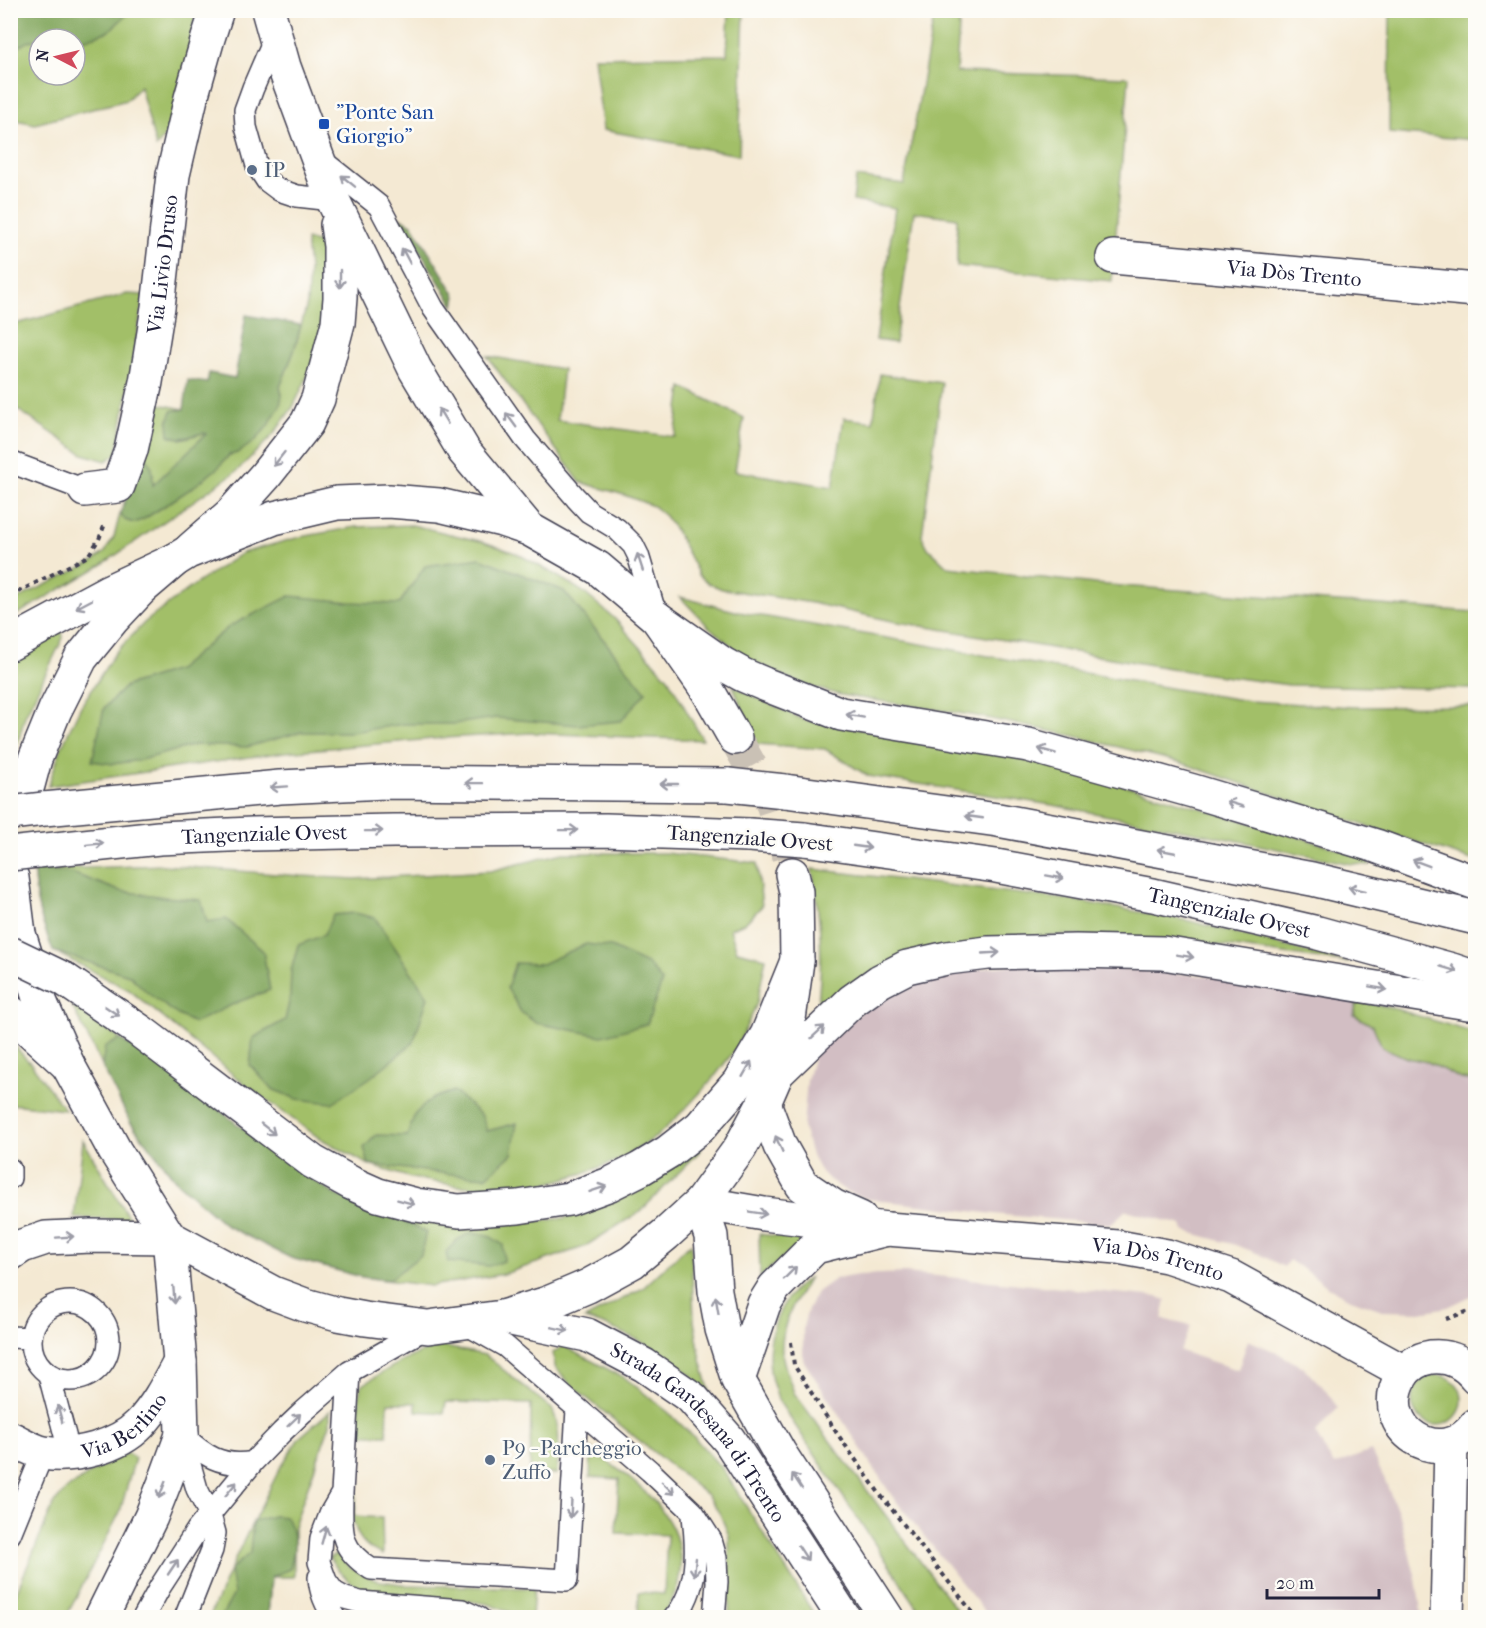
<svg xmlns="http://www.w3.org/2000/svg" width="1486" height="1628" viewBox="0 0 1486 1628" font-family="'IM FELL French Canon',serif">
<rect width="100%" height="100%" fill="#fdfcf7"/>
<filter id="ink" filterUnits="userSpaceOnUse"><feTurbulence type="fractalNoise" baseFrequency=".0167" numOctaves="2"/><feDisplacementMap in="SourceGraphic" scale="12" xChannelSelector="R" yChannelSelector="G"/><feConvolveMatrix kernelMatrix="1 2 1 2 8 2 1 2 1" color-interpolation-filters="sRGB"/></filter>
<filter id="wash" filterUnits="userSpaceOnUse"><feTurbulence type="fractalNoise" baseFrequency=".008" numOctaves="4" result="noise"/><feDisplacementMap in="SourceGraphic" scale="24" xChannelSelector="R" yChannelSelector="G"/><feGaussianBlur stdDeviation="1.35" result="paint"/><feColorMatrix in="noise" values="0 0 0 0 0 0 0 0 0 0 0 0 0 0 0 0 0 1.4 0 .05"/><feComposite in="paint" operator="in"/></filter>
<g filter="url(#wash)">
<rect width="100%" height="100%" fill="#f4e9d3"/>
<path fill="#d2bec3" d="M 1020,964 L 1143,970 L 1205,976 L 1279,987 L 1389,1007 L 1475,1033 L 1475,1294 L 1448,1307 L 1421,1312 L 1385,1311 L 1348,1298 L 1329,1288 L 1314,1276 L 1289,1260 L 1284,1267 L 1259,1254 L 1236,1245 L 1184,1231 L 1182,1225 L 1126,1210 L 1111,1224 L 1003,1215 L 868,1199 L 846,1191 L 830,1180 L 819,1169 L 810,1152 L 803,1127 L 807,1080 L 814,1055 L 873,1001 L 925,975 Z
M 905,1273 L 1158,1297 L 1166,1300 L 1162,1319 L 1191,1326 L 1180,1351 L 1238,1370 L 1248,1340 L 1276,1352 L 1304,1368 L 1323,1387 L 1338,1408 L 1315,1433 L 1334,1465 L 1371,1451 L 1384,1478 L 1401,1520 L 1416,1579 L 1422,1617 L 989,1617 L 892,1496 L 803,1360 L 803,1327 L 808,1309 L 817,1292 L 835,1279 L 858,1275 Z"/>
<path fill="#a2bf67" stroke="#627051" stroke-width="1.5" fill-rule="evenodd" d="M 10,11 L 196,11 C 189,50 184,119 156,147 L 140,86 L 127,100 L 35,124 L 16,120 L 11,121 ZM 39,39 L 75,39 L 75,75 L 39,75 Z
M 729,11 L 744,11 L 739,155 L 603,130 L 594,57 L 727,55 Z
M 935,11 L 960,11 L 956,72 L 1129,77 L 1112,281 L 957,266 L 957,218 L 914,212 L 895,343 L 876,340 L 895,208 L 853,201 L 856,177 L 904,184 Z
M 1390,11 L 1475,11 L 1475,140 L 1389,133 Z
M 306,240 L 322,243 L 324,267 L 323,321 L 314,359 L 305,382 L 293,407 L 273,435 L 237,471 L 100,566 L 11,618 L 11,602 L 92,562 L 105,552 L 114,537 L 120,514 C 124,519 128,523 135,522 C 146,521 211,475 220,465 C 242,442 261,418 282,395 L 280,387 L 294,351 L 307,304 L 309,269 Z
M 127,294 L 144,295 L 117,454 L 106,461 L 83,454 L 11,405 L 11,325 L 35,319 Z
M 487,356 L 563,369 L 557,420 L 675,437 L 682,387 L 744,418 L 735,471 L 833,487 L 844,418 L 873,422 L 880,374 L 942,383 L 922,536 L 928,548 L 948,567 L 1095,584 L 1475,612 L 1475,689 L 1289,685 L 1193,672 L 892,621 L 812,603 L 722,589 L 708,583 L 699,575 L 676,531 L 665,516 L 653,506 L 624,495 L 580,482 Z
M 154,403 L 184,409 L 181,439 L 204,433 L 206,434 L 163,478 L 152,486 L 153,473 L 140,460 Z
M 412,525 L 484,542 L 518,554 L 549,571 L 582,591 L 614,618 L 668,678 L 703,740 L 531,733 L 444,738 L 285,752 L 48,786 L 62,746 L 81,706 L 115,653 L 145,622 L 194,585 L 242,553 L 300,537 L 356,527 Z
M 680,597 L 739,612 L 1181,690 L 1249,701 L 1354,707 L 1475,706 L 1475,861 L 1329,814 L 1179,762 L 1074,736 L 972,715 L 841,695 L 803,685 L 748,659 L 710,628 Z
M 62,630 L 63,638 L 25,716 L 11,769 L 11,659 Z
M 733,686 L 804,720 L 1032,758 L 1366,857 L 1370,865 L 1351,864 L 1199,833 L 1052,805 L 868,776 L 825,749 L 757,744 Z
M 563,853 L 665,853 L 757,863 L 762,906 L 746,922 L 730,929 L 737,951 L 766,958 L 757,1003 L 737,1047 L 712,1080 L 687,1107 L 656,1137 L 622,1159 L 584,1173 L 549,1183 L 504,1189 L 459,1186 L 411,1178 L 369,1165 L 318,1137 L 247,1086 L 129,990 L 53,951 C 42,922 34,901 34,870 L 163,865 L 301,876 L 354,879 L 490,871 Z
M 812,869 L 1072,900 L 1190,921 L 1350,963 L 1211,944 L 1068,935 L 973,941 L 816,1016 C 824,965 821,919 812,869 Z
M 1357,1001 L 1389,1007 L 1475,1033 L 1475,1081 L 1461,1079 L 1428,1062 L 1407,1058 L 1382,1047 L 1373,1026 L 1354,1015 Z
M 71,1004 L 120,1039 L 169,1071 L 277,1155 L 334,1194 L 391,1215 L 479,1227 L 565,1218 L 631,1194 L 700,1142 L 701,1150 L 641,1211 L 584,1247 L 504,1274 L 431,1286 L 362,1277 L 291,1258 L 227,1226 L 178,1183 L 131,1123 Z
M 10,1041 L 32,1065 L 65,1110 L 11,1104 Z
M 83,1140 L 130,1220 L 74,1218 Z
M 759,1234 L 806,1240 C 791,1253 773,1264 760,1278 Z
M 691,1243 L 694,1321 L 701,1360 L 710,1393 C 701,1385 692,1376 682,1368 C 654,1346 619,1329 585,1319 L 643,1288 Z
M 810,1277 C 795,1300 781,1323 782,1351 C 783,1365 790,1380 794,1393 L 962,1617 L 924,1617 L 778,1400 C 776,1392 773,1385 771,1377 C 765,1347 774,1311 795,1289 C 799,1285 805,1281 810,1277 Z
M 440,1346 L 485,1355 L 552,1409 C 562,1429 558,1452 557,1474 L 530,1473 L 531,1404 L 446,1402 L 444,1413 L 416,1411 L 416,1403 L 388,1403 L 387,1435 L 359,1435 L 355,1516 L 382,1518 L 383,1555 C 363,1547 357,1537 352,1516 L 360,1387 C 385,1370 411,1354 440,1346 Z
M 563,1346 L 625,1378 L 668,1412 L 693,1436 L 724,1471 L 816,1617 L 729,1617 L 729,1536 L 720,1514 L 708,1496 L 572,1386 L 555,1367 L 553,1353 Z
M1412 1400a25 25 0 1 1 50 0a25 25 0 1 1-50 0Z
M 330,1411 L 330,1424 L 294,1526 L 294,1577 L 271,1577 L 268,1617 L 209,1618 L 238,1552 L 280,1468 L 299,1438 Z
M 591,1449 C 632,1480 685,1513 680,1571 C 678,1589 673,1606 659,1617 L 638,1617 L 639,1592 L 664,1594 L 667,1535 L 616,1533 L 619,1479 L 590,1477 Z
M 127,1453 L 135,1458 L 120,1512 L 66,1617 L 11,1618 L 11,1605 L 54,1503 L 68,1488 L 94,1471 Z
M 337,1554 L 351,1568 L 375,1580 L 407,1585 L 534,1588 L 532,1617 L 522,1617 L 488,1604 L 463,1600 L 372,1595 L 355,1586 L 338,1570 L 329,1557 Z"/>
<path fill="#81a65c" stroke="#52644c" stroke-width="1.5" d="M 11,10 L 134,10 L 134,11 L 131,11 L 109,31 L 80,41 C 64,38 43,36 27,42 C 22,44 16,49 11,52 Z
M 399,217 L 412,224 L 456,296 L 454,306 Z
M 246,315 L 301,325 L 294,351 L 280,387 L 282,395 L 280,406 L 267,427 L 255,441 L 238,453 L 229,455 L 219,467 L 192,488 L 144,519 L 134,523 L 125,520 L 120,514 L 140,460 L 148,459 L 152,468 L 153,485 L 206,434 L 204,433 C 191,435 182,442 169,435 L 168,421 L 172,411 L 184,409 L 188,380 L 207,383 L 209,373 L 235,378 Z
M 480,558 L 564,591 L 646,692 L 621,721 L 578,725 L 496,718 L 454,724 L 404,724 L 352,732 L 301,732 L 247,747 L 195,745 L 141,760 L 113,764 L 92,761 L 104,708 L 126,686 L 177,670 L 230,626 L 290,596 L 350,602 L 399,604 L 425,566 Z
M 34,870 L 72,873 L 120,891 L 164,897 L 201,900 L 207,922 L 226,919 L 263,951 L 270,990 L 238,1002 L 194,1023 L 178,1015 L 149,994 L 129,975 L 53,951 C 42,922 34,901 34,870 Z
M 355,913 L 375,918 L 428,997 L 413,1043 L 371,1077 L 332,1103 L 297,1099 L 272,1089 L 250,1065 L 253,1038 L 285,1020 L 290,998 L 291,971 L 298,945 L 324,935 L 333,915 Z
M 586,944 L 611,947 L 649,965 L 662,982 L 647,1024 L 602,1036 L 536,1023 L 521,1012 L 507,988 L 515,963 L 542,964 Z
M 120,1039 L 169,1071 L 277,1155 L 334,1194 L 391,1215 L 426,1232 L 421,1255 L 389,1280 L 362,1277 L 291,1258 L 227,1226 L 178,1183 L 131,1123 L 102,1066 L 105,1047 Z
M 454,1091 L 482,1116 L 487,1131 L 517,1123 L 512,1154 L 486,1177 C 447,1175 408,1168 369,1165 L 364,1148 L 376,1135 L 407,1136 L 415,1114 L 431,1099 Z
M 470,1233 L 488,1235 L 503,1245 L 504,1261 L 489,1266 L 448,1262 L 446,1252 L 457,1240 Z
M 274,1516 L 286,1517 C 297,1539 296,1546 290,1569 L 271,1577 L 268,1617 L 221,1617 L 234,1594 L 230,1570 L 250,1553 L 253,1521 Z"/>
</g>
<g filter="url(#ink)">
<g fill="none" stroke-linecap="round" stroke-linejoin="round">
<path stroke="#cac1b5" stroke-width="33" stroke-dasharray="33 16" stroke-linecap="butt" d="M 735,738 L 772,804 L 784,841 L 792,874"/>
<g stroke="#424052" stroke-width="24">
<path id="lane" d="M 275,37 L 253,88 L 245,110 L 246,127 L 257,166 L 267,181 L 279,190 L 297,196 L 333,200
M 320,159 L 379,206 L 433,308 L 525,439 L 576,498 L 589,512 L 617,529 L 633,545 L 638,555 L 656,615
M 10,462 L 85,490
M 10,1169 L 10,1178
M31 1341a39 39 0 1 1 78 0a39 39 0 1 1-78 0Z
M 464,1323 L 505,1346 L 650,1471 L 693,1512 L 711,1540 L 716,1558 L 717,1582 L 714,1618
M 10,1337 L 31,1338
M 349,1372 L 342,1493 L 331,1512 L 321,1538 L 319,1562 L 326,1581 L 334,1592 L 345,1598 L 360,1602 L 462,1610 L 479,1618
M 49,1375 L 70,1454
M 182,1435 C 204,1455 221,1468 253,1462
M 182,1437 L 197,1489 L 210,1515 L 215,1533 L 212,1550 L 185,1618
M 342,1493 C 342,1530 337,1547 371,1569 L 567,1580 L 577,1409
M 10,1534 L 43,1453
M 319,1577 C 320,1593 325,1605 335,1618
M 143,1618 L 160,1587 L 197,1530 L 253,1462 L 282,1432 L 303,1412 L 349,1372 L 428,1327
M 674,1618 C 699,1589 697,1550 693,1516"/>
</g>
<g stroke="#424052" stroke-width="36">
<g id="street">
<path id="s1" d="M 1113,257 L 1476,290"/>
<path id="s2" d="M 85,490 L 118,486 L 131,450 L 146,382 L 158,307 L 173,175 L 191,98 L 208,38 L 217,10"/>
<path d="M 764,1103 L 780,1146 L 802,1185 L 833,1206 L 860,1218"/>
<path id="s3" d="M 700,1203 L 764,1214 L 887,1229 L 1118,1247 L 1167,1256 L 1231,1277 L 1404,1372"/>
<path d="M 10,1254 L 22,1246 L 46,1238 L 91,1236 L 169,1237"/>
<path d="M 1476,1377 C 1465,1363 1450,1355 1431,1357 C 1419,1359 1407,1366 1401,1377 C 1373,1428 1441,1473 1476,1425"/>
<path id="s4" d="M 10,1438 C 21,1443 33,1451 44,1453 C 74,1458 118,1447 140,1424 C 157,1406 168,1384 180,1362"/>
<path d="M 1447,1618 L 1451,1444"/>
</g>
</g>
<g stroke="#424052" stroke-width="36">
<path id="secondary" d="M 268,10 L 284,67 L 333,200 L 415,369 L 464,451 L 529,529
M 191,549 L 231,514 L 265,476 L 307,423 L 318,399 L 338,323 L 340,298 L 340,246 L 337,225"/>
</g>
<g stroke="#424052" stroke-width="36">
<path id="primary" d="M 28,785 L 35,759 L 55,710 L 81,658 L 112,620 L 141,589 L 175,560 L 188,552 L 274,518 L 337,503 L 389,501 L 439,505 L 502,520 L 529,529 L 598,568 L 657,618 L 708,691 L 735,738
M 12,878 L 19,934 L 40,1001 L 68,1065 L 115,1151 L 169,1237 L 180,1362 L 182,1435
M 169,1237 L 273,1293 L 305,1305 L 338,1314 L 365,1319 L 428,1327 L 502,1317 L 548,1303 L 588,1286 L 632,1262 L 666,1234 L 700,1203 L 740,1148 L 764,1103 L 777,1073 L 789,1019 L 797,961 L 796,892 L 792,874"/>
</g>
<g stroke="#424052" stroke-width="36">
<g id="highway">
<path d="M 657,618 L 723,664 L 743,675 L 764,684 L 841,714 L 1028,745 L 1193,791 L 1376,846 L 1476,883"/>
<path d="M 10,644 L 107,592 L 175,560"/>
<path d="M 785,791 L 998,820 L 1312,879 L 1476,918"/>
<path d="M 44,809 L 280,787 L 385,782 L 728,785"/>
<path id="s5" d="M 804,839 L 996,866 L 1153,895 L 1318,933 L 1452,970 L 1476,978"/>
<path id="s6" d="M 37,851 L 159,838 L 252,834 L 393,831 L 606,830 L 749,835"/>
<path d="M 64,979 L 140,1031 L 313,1162 L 351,1183 L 378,1195 L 416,1205 L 459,1211 L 518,1207 L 569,1199 L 610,1184 L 640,1169 L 668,1152 L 700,1127 L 739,1082 L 767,1035 L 797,961"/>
<path d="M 10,1012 L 68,1065"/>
<path d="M 777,1073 L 852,1001 L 880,981 L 907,967 L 947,958 L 988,953 L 1076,951 L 1163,953 L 1468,1003 L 1476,1003"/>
<path d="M 700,1203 L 711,1236 L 715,1291 L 722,1329 L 738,1380 L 779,1452 L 887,1618"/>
<path id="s7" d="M 502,1317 L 587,1335 L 644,1365 L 692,1398 L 729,1440 L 844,1618"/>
<path d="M 738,1380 L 764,1304 L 774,1288 L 815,1247 L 887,1229"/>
<path d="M 101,1618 L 151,1517 L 164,1484 L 182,1435"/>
</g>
</g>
<path stroke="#424052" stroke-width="4" stroke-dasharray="4.5 4.5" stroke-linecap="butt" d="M 10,596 L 88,556 L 99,539 L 105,524
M 1446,1319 L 1472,1310 L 1476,1308
M 791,1342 L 794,1365 L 836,1432 L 879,1493 L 977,1618"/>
<use href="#lane" stroke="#fff" stroke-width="21"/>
<use href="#street" stroke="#fff" stroke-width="33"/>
<use href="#secondary" stroke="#fff" stroke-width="33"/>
<use href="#primary" stroke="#fff" stroke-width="33"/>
<use href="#highway" stroke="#fff" stroke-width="33"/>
<g stroke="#424052" stroke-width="36" stroke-linecap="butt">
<path id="highway-bridge" d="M 728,785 L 785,791
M 10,813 L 44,809
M 749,835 L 804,839
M 10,854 L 37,851
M 10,953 L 64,979"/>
</g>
<use href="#highway-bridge" stroke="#fff" stroke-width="33"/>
</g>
<defs><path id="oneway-shaft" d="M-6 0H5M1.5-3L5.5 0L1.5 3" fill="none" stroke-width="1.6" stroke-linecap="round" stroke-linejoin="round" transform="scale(1.5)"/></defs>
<g stroke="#9c9ca7">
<use href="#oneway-shaft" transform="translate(348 181) rotate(-141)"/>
<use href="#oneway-shaft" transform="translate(406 256) rotate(-118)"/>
<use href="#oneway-shaft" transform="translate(340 279) rotate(90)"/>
<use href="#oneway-shaft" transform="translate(443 416) rotate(-121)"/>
<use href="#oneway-shaft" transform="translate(511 420) rotate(-126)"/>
<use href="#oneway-shaft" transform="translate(279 459) rotate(128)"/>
<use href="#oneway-shaft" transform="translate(640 562) rotate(-108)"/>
<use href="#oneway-shaft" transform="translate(84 604) rotate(152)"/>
<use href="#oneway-shaft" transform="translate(855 716) rotate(-170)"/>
<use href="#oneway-shaft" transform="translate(1047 751) rotate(-164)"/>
<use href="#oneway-shaft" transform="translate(474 783) rotate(-179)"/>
<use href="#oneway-shaft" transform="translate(669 784) rotate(-180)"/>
<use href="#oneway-shaft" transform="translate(279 787) rotate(176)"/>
<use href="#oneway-shaft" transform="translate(1235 804) rotate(-163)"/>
<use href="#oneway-shaft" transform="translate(974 817) rotate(-172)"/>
<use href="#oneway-shaft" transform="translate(569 830) rotate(-1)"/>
<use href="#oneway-shaft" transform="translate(374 831) rotate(-1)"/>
<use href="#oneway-shaft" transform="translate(95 844) rotate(-6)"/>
<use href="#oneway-shaft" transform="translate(862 847) rotate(8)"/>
<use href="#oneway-shaft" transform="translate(1166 851) rotate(-169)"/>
<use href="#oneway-shaft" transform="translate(1421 863) rotate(-159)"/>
<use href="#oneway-shaft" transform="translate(1055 877) rotate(10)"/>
<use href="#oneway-shaft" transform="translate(1357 889) rotate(-167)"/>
<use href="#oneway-shaft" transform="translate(991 953) rotate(-3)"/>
<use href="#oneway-shaft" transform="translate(1185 956) rotate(9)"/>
<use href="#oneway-shaft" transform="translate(1449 969) rotate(17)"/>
<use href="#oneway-shaft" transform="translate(1378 988) rotate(10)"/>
<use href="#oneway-shaft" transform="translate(112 1011) rotate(34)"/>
<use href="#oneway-shaft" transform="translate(818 1032) rotate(-43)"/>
<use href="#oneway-shaft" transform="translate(747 1069) rotate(-60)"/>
<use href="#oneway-shaft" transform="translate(268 1129) rotate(38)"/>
<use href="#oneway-shaft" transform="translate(779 1144) rotate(-114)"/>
<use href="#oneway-shaft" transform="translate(598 1189) rotate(-19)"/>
<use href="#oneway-shaft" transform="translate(406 1202) rotate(15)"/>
<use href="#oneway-shaft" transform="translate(758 1213) rotate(9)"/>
<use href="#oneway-shaft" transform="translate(65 1237) rotate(-4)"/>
<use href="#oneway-shaft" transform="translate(790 1273) rotate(-45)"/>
<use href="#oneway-shaft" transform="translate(174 1295) rotate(85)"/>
<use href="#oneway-shaft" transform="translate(717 1305) rotate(-100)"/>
<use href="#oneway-shaft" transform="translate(560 1329) rotate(12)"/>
<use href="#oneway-shaft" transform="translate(60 1414) rotate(-105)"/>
<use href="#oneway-shaft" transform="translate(294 1420) rotate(-44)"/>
<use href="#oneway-shaft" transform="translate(797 1481) rotate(-123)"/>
<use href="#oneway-shaft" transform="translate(668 1488) rotate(44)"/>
<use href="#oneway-shaft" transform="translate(231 1489) rotate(-51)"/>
<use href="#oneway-shaft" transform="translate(162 1490) rotate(112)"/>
<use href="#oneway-shaft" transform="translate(571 1509) rotate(93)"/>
<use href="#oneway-shaft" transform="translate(324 1535) rotate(-74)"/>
<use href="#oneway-shaft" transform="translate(803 1553) rotate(57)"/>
<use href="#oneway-shaft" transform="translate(173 1567) rotate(-56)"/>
<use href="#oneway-shaft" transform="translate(695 1567) rotate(96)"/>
</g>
</g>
<rect fill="#1a4fb4" stroke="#fdfcf7" stroke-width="2" x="318" y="118" width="12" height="12" rx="3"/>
<g fill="#5c6f8a" stroke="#fdfcf7" stroke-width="2">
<circle cx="252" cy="170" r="6"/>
<circle cx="490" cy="1460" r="6"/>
</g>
<g text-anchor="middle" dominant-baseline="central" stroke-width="5" stroke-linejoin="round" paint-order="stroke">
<g font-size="21" fill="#164399" stroke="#fdfcf7" text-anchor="start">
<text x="336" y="112">"Ponte San<tspan x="336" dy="24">Giorgio"</tspan></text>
</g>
<g font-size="21" fill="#4e5e75" stroke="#fdfcf7" text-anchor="start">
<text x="264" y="170">IP</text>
<text x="502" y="1448">P9 - Parcheggio<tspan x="502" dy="24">Zuffo</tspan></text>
</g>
<g font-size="21" fill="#22223b" stroke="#fdfcf7">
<text stroke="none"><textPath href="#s2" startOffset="260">Via Livio Druso</textPath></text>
<text stroke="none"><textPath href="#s1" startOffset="182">Via Dòs Trento</textPath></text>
<text stroke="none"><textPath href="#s6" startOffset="228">Tangenziale Ovest</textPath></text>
<text transform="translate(750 838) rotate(4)">Tangenziale Ovest</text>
<text stroke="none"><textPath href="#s5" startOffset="432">Tangenziale Ovest</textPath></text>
<text stroke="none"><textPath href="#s3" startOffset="462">Via Dòs Trento</textPath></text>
<text stroke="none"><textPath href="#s4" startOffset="126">Via Berlino</textPath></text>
<text stroke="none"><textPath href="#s7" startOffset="238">Strada Gardesana di Trento</textPath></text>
</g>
</g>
<rect width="1486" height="1628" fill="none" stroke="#fdfcf7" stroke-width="36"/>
<g transform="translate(57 57) rotate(277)"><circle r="28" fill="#fdfcf7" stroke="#a5a5ac" stroke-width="1.5"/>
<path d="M0-4.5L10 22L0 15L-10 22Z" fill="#d1495b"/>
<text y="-9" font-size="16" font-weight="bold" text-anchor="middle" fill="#22223b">N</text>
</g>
<path d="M1267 1589v9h112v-9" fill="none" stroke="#22223b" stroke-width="3"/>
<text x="1276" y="1589" font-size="18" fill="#22223b" stroke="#fdfcf7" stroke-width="4.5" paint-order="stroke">20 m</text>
</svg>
